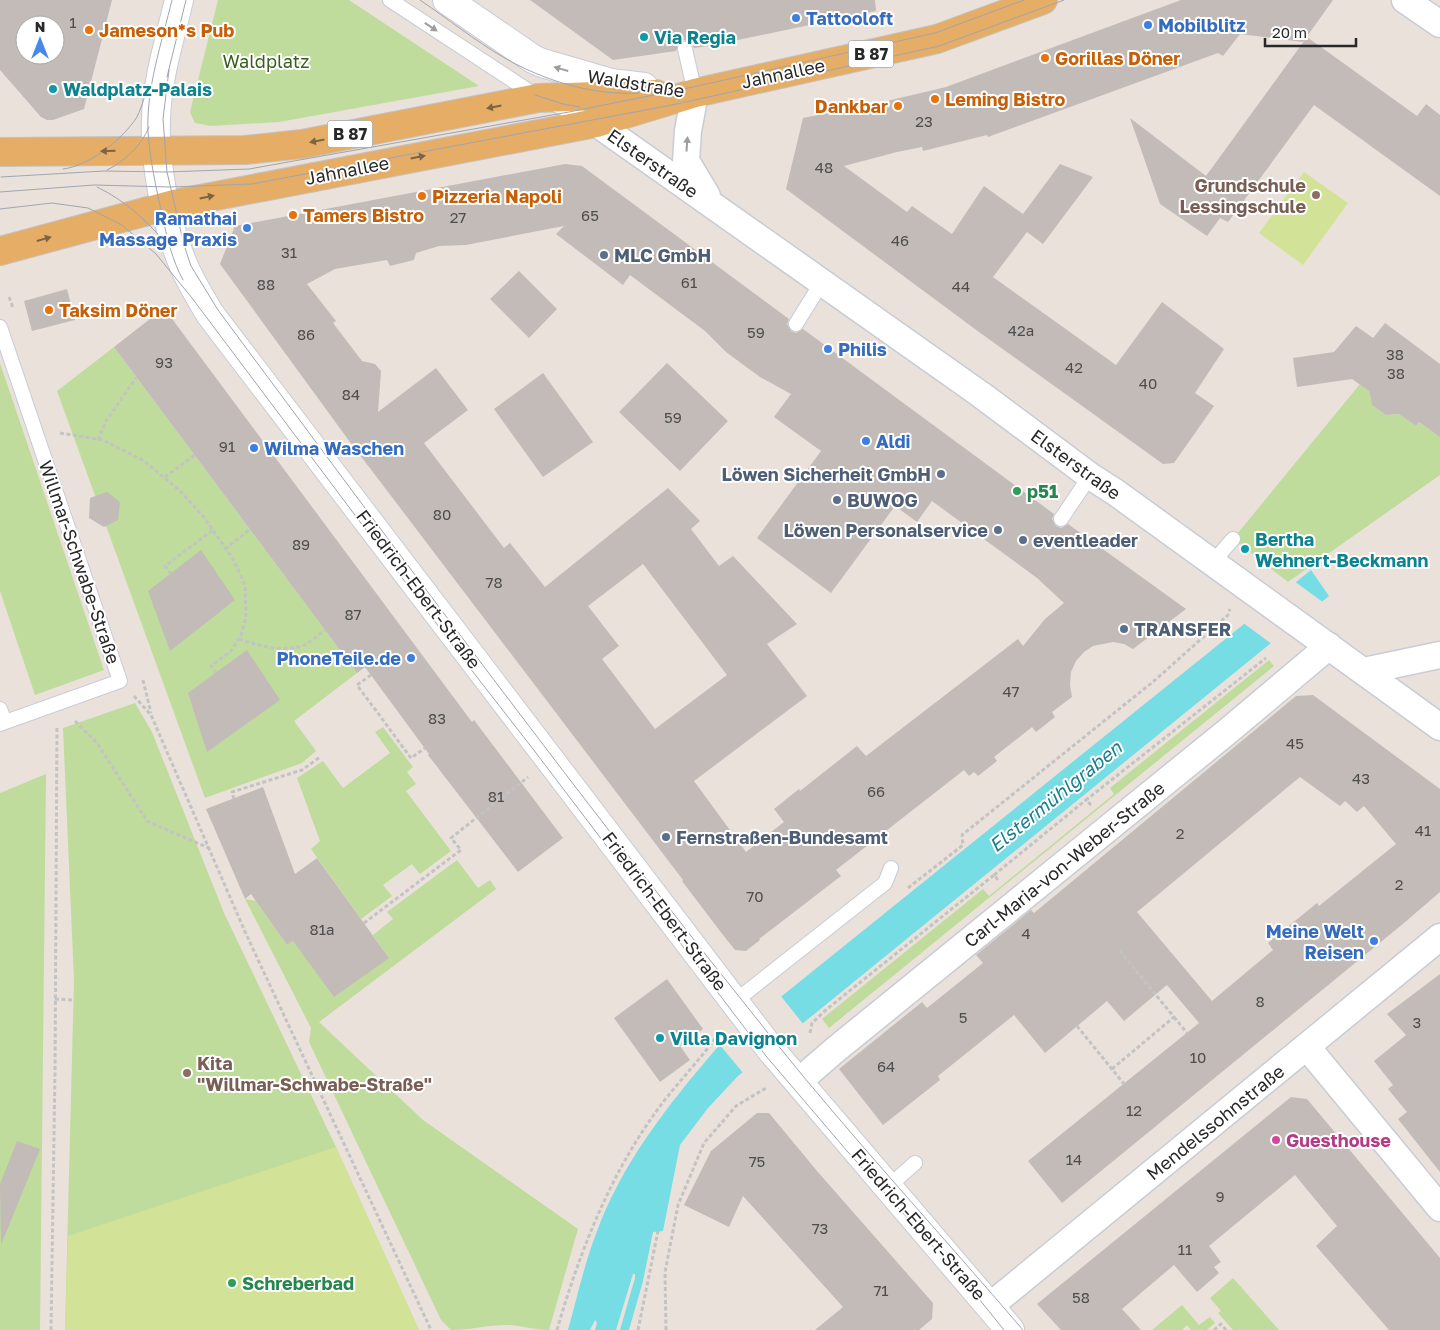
<svg xmlns="http://www.w3.org/2000/svg" width="1440" height="1330" viewBox="0 0 1440 1330" font-family="'Golos Text',sans-serif">
<rect width="100%" height="100%" fill="#eae1db"/>
<path fill="#bfdc9c" d="M 218,0 L 349,0 L 479,86 L 279,122 L 210,126 L 195,123 L 190,112 Z
M 114,347 L 357,673 L 294,721 L 316,751 L 302,763 L 205,798 L 57,391 Z
M 0,363 L 104,670 L 35,695 L 0,591 Z
M 1360,384 L 1369,391 L 1372,405 L 1386,415 L 1399,414 L 1416,426 L 1419,422 L 1433,432 L 1440,431 L 1440,475 L 1288,582 L 1233,539 Z
M 1269,660 L 1274,666 L 829,1028 L 822,1019 L 983,889 L 989,896 L 1114,794 L 1110,788 Z
M 135,703 L 152,732 L 224,913 L 336,1147 L 419,1330 L 65,1330 L 74,980 L 63,728 Z
M 383,727 L 413,767 L 407,772 L 416,784 L 406,791 L 451,851 L 420,874 L 412,864 L 383,885 L 392,896 L 361,919 L 311,849 L 320,841 L 297,778 L 323,761 L 343,788 L 390,753 L 375,732 Z
M 46,774 L 40,1330 L 0,1330 L 0,793 Z
M 457,860 L 478,888 L 490,880 L 496,889 L 319,1022 L 423,1120 L 578,1229 L 549,1330 C 534,1330 521,1325 506,1325 C 488,1325 470,1330 451,1330 L 441,1320 L 309,1042 L 311,1028 L 245,899 L 256,901 L 287,945 L 293,941 L 389,958 L 373,935 L 393,919 L 387,912 Z
M 1233,1278 L 1279,1330 L 1233,1330 L 1218,1313 L 1221,1311 L 1210,1298 Z
M 1182,1305 L 1199,1325 L 1210,1317 L 1215,1323 L 1207,1330 L 1191,1330 L 1187,1325 L 1182,1330 L 1152,1330 Z"/>
<path fill="#d2e398" d="M 1304,172 L 1348,203 L 1303,265 L 1259,233 Z
M 336,1147 L 419,1330 L 65,1330 L 68,1236 Z"/>
<path fill="#76dde4" d="M 1311,570 L 1329,596 L 738,1076 L 708,1108 L 680,1145 L 663,1231 L 653,1232 L 643,1281 L 629,1330 L 620,1330 L 635,1278 L 635,1274 L 633,1274 L 616,1330 L 595,1330 L 597,1323 L 595,1320 L 590,1330 L 568,1330 C 577,1298 584,1265 596,1234 C 621,1164 668,1105 716,1049 Z"/>
<path fill="#eae1db" d="M 1294,581 L 1324,603 L 1273,645 L 1242,622 Z
M 780,995 L 804,1025 L 744,1074 L 719,1044 Z"/>
<path fill="#c2bbb8" fill-rule="evenodd" d="M 0,0 L 112,0 L 84,109 L 53,120 L 47,120 L 41,117 L 0,70 ZM 25,25 L 55,25 L 55,55 L 25,55 Z
M 530,0 L 875,0 L 876,11 L 709,46 L 694,48 L 691,43 L 684,40 L 679,43 L 676,51 L 613,60 Z
M 1181,0 L 1333,0 L 1303,42 L 1240,34 L 1223,56 L 1218,53 L 988,137 L 987,135 L 923,151 L 922,147 L 897,152 L 844,166 L 907,212 L 912,206 L 952,234 L 984,186 L 1023,214 L 1060,164 L 1093,177 L 1043,244 L 1027,232 L 993,277 L 1116,365 L 1162,302 L 1224,349 L 1195,393 L 1214,406 L 1174,463 L 1163,464 L 979,332 L 786,189 L 803,118 L 887,101 L 946,87 Z
M 1307,37 L 1417,116 L 1426,104 L 1440,115 L 1440,196 L 1314,105 L 1228,222 L 1220,218 L 1207,236 L 1160,204 L 1130,118 L 1206,176 Z
M 565,164 L 582,166 L 789,319 L 787,324 L 791,331 L 796,333 L 803,329 L 1054,514 L 1052,519 L 1056,526 L 1061,528 L 1068,524 L 1186,609 L 1133,649 L 1124,644 L 1113,642 L 1093,646 L 1084,652 L 1076,661 L 1071,672 L 1070,685 L 1072,697 L 1052,712 L 1055,717 L 1036,732 L 1032,727 L 994,757 L 997,761 L 978,776 L 974,772 L 969,776 L 964,770 L 836,870 L 841,876 L 759,939 L 760,940 L 746,951 L 735,950 L 723,935 L 682,881 L 683,880 L 347,438 L 220,264 L 235,226 ZM 564,226 L 556,234 L 623,285 L 630,275 L 705,331 L 726,352 L 760,377 L 791,394 L 774,417 L 821,451 L 757,538 L 831,593 L 895,506 L 917,522 L 932,501 L 1037,578 L 1064,603 L 1045,619 L 1023,646 L 1018,639 L 866,756 L 857,746 L 800,791 L 799,789 L 774,809 L 784,822 L 746,852 L 694,781 L 807,696 L 767,644 L 797,624 L 733,556 L 719,566 L 691,529 L 700,521 L 668,488 L 545,587 L 510,543 L 504,548 L 424,443 L 468,410 L 436,368 L 378,412 L 381,371 L 375,364 L 362,361 L 333,323 L 336,321 L 307,284 L 335,269 L 387,260 L 390,266 L 414,260 L 416,253 L 439,246 L 466,245 ZM 643,564 L 727,675 L 655,729 L 602,659 L 619,646 L 588,606 Z
M 519,271 L 557,309 L 529,338 L 490,299 Z
M 67,289 L 75,320 L 32,331 L 24,301 Z
M 164,308 L 472,722 L 474,720 L 563,838 L 518,872 L 428,755 L 429,754 L 365,667 L 357,673 L 114,347 Z
M 1385,323 L 1440,364 L 1440,437 L 1419,422 L 1416,426 L 1399,414 L 1386,415 L 1372,405 L 1369,391 L 1352,379 L 1297,387 L 1293,358 L 1334,352 L 1356,326 L 1373,338 Z
M 667,363 L 728,421 L 680,471 L 619,412 Z
M 543,373 L 593,442 L 543,477 L 494,409 Z
M 107,492 L 120,502 L 118,520 L 104,527 L 89,518 L 90,498 Z
M 201,550 L 235,600 L 170,651 L 148,591 Z
M 247,650 L 280,700 L 207,752 L 188,693 Z
M 1313,695 L 1440,789 L 1440,892 L 1404,923 L 1062,1203 L 1028,1161 L 1199,1023 L 1167,985 L 1124,1021 L 1107,1001 L 1045,1053 L 1014,1015 L 938,1076 L 940,1080 L 883,1125 L 839,1069 L 922,1002 L 927,1008 L 983,963 L 976,955 L 1031,910 L 1034,913 L 1296,696 ZM 1300,777 L 1340,806 L 1345,801 L 1357,812 L 1364,806 L 1396,844 L 1319,906 L 1317,903 L 1268,943 L 1273,950 L 1212,1001 L 1137,912 Z
M 263,787 L 295,874 L 317,858 L 389,958 L 334,997 L 293,941 L 287,945 L 251,894 L 245,899 L 206,809 Z
M 1440,974 L 1440,1172 L 1398,1119 L 1407,1112 L 1388,1089 L 1393,1085 L 1374,1061 L 1406,1035 L 1387,1014 Z
M 667,979 L 703,1029 L 680,1046 L 690,1060 L 660,1082 L 614,1018 Z
M 1291,1097 L 1307,1099 L 1440,1258 L 1440,1330 L 1389,1330 L 1316,1246 L 1337,1226 L 1295,1175 L 1209,1246 L 1221,1262 L 1214,1267 L 1219,1273 L 1197,1292 L 1174,1265 L 1122,1309 L 1141,1330 L 1061,1330 L 1037,1304 Z
M 757,1113 L 769,1113 L 817,1171 L 933,1303 L 932,1319 L 919,1330 L 815,1330 L 843,1307 L 743,1196 L 729,1227 L 684,1205 L 711,1151 Z
M 17,1141 L 40,1149 L 1,1245 L 0,1184 Z"/>
<g fill="none" stroke-linecap="round" stroke-linejoin="round">
<g stroke="#c7ccd5" stroke-width="16">
<path id="lane" d="M 390,0 L 535,95 L 590,121
M 685,49 L 695,93
M 796,324 L 822,282
M 0,327 L 120,681 L 0,724
M 1061,519 L 1090,476
M 1213,562 L 1233,539
M 0,709 L 5,722
M 734,1002 L 885,883 L 891,868
M 888,1187 L 915,1163"/>
</g>
<g stroke="#c7ccd5" stroke-width="29">
<path id="street" d="M 1405,0 L 1440,24
M 695,93 L 688,131 L 686,161 L 707,196
M 596,123 L 980,394 L 1090,476 L 1115,492 L 1440,727
M 1364,671 L 1440,655
M 1307,1047 L 1440,1208
M 798,1082 L 835,1050 L 1228,731 L 1329,646
M 990,1306 L 1440,937"/>
</g>
<g stroke="#c7ccd5" stroke-width="30">
<path id="secondary" d="M 179,0 C 170,39 157,79 156,119 C 154,162 166,224 183,264 C 190,281 200,297 210,314 L 772,1051 L 1010,1330
M 447,0 L 533,59 L 542,63 L 611,83 L 644,87"/>
</g>
<g stroke="#c3c3c3" stroke-width="30">
<path id="primary" d="M 0,152 L 245,150 L 302,144 L 538,98 L 656,94
M 0,251 L 174,204 L 596,123 L 695,93 L 937,39 L 1043,0"/>
</g>
<path stroke="#c3c3c3" stroke-width="3" stroke-dasharray="4 2.5" stroke-linecap="butt" d="M 9,297 L 13,308
M 60,433 L 103,440 L 144,461 L 179,490 L 203,516 L 233,559 L 245,585 L 246,617 L 241,635 L 231,651 L 211,666 L 216,672
M 98,440 L 106,421 L 136,378
M 165,477 L 195,455
M 225,549 L 250,529
M 171,574 L 165,566 L 213,530
M 239,639 C 259,646 280,652 302,646 C 310,643 318,635 325,630
M 371,675 L 357,685 L 411,758 L 425,748
M 143,680 L 151,713
M 134,696 L 151,715 L 246,934 L 431,1330
M 75,721 L 97,743 L 147,821 L 209,848
M 234,799 L 232,792 L 302,770 L 320,757
M 1091,805 L 1086,800 L 1266,658
M 994,875 L 1086,800
M 908,888 L 963,845 L 962,835 L 1154,681 L 1228,615 L 1230,609
M 364,923 L 461,850 L 451,838 L 528,777
M 55,999 L 74,1000
M 1174,1017 L 1187,1033
M 1077,1026 L 1124,1084
M 810,1033 L 812,1023 L 827,1009 L 994,875 L 998,880
M 1112,1069 L 1174,1017 L 1119,950
M 51,1330 L 55,1068 L 57,728
M 557,1330 C 578,1257 608,1179 653,1116 C 672,1088 697,1064 717,1036
M 638,1330 L 658,1231
M 666,1330 L 665,1272 L 678,1205 L 704,1143 L 736,1106 L 766,1088
M 1214,1330 L 1221,1324 L 1226,1330"/>
<use href="#lane" stroke="#fff" stroke-width="14"/>
<use href="#street" stroke="#fff" stroke-width="26"/>
<use href="#secondary" stroke="#fff" stroke-width="28"/>
<use href="#primary" stroke="#e5ad65" stroke-width="28"/>
<path stroke="#9fa5b1" stroke-width="1" d="M 172,0 C 162,42 146,88 148,132 C 150,160 156,187 162,215 C 167,237 172,260 183,280
M 420,0 C 448,19 474,40 503,57 C 542,80 593,96 639,93
M 169,70 L 163,119 L 167,172 L 184,245 L 191,266 L 218,310 C 401,557 584,804 776,1043 C 855,1141 941,1234 1023,1330
M 167,77 L 186,0
M 535,95 L 563,104 L 580,107
M 63,169 C 89,166 120,141 135,120 C 141,111 144,97 148,87
M 107,170 C 124,162 142,145 149,127
M 1,177 L 104,171 L 167,172 L 249,169 L 569,112 L 693,87 L 935,33 L 1024,0
M 97,187 C 128,202 146,221 168,245
M 0,192 L 94,185 L 170,187 L 252,184 L 672,105 L 939,46 L 1064,0
M 0,209 L 52,203 L 88,208 L 122,225 L 156,254 L 192,298 L 466,663 L 533,749 L 766,1056 L 847,1151 L 967,1284 L 1004,1330"/>
</g>
<defs><path id="oneway-solid" d="M-6-.8H1V-3.2L6.5 0L1 3.2V.8H-6Z" transform="scale(1.25)"/></defs>
<g fill="#9e9e9e">
<use href="#oneway-solid" transform="translate(431 27) rotate(33)"/>
<use href="#oneway-solid" transform="translate(561 69) rotate(-164)"/>
<use href="#oneway-solid" transform="translate(687 144) rotate(-86)"/>
</g>
<g fill="#7d6443">
<use href="#oneway-solid" transform="translate(494 107) rotate(169)"/>
<use href="#oneway-solid" transform="translate(317 141) rotate(169)"/>
<use href="#oneway-solid" transform="translate(108 151) rotate(179)"/>
<use href="#oneway-solid" transform="translate(418 157) rotate(-11)"/>
<use href="#oneway-solid" transform="translate(207 197) rotate(-12)"/>
<use href="#oneway-solid" transform="translate(44 239) rotate(-16)"/>
</g>
<g fill="#3f7fe0" stroke="#fff" stroke-width="2">
<circle cx="796" cy="18" r="5"/>
<circle cx="1148" cy="25" r="5"/>
<circle cx="247" cy="228" r="5"/>
<circle cx="828" cy="349" r="5"/>
<circle cx="866" cy="441" r="5"/>
<circle cx="254" cy="448" r="5"/>
<circle cx="411" cy="658" r="5"/>
<circle cx="1374" cy="941" r="5"/>
</g>
<g fill="#e8710a" stroke="#fff" stroke-width="2">
<circle cx="89" cy="30" r="5"/>
<circle cx="1045" cy="58" r="5"/>
<circle cx="935" cy="99" r="5"/>
<circle cx="898" cy="106" r="5"/>
<circle cx="422" cy="196" r="5"/>
<circle cx="293" cy="215" r="5"/>
<circle cx="49" cy="310" r="5"/>
</g>
<g fill="#0f9aa8" stroke="#fff" stroke-width="2">
<circle cx="644" cy="37" r="5"/>
<circle cx="53" cy="89" r="5"/>
<circle cx="1245" cy="549" r="5"/>
<circle cx="660" cy="1038" r="5"/>
</g>
<g fill="#8d6e63" stroke="#fff" stroke-width="2">
<circle cx="1316" cy="195" r="5"/>
<circle cx="187" cy="1073" r="5"/>
</g>
<g fill="#5c6f8a" stroke="#fff" stroke-width="2">
<circle cx="604" cy="255" r="5"/>
<circle cx="941" cy="474" r="5"/>
<circle cx="837" cy="500" r="5"/>
<circle cx="998" cy="530" r="5"/>
<circle cx="1023" cy="540" r="5"/>
<circle cx="1124" cy="629" r="5"/>
<circle cx="666" cy="837" r="5"/>
</g>
<g fill="#2e9e5b" stroke="#fff" stroke-width="2">
<circle cx="1017" cy="491" r="5"/>
<circle cx="232" cy="1283" r="5"/>
</g>
<circle fill="#d1479c" stroke="#fff" stroke-width="2" cx="1276" cy="1140" r="5"/>
<g text-anchor="middle" dominant-baseline="central" stroke-width="4" stroke-linejoin="round" paint-order="stroke">
<g font-size="15" fill="#4e4d4c">
<text x="73" y="22">1</text>
<text x="924" y="121">23</text>
<text x="824" y="167">48</text>
<text x="590" y="215">65</text>
<text x="458" y="217">27</text>
<text x="900" y="240">46</text>
<text x="289" y="252">31</text>
<text x="689" y="282">61</text>
<text x="266" y="284">88</text>
<text x="961" y="286">44</text>
<text x="1021" y="330">42a</text>
<text x="756" y="332">59</text>
<text x="306" y="334">86</text>
<text x="1395" y="354">38</text>
<text x="164" y="362">93</text>
<text x="1074" y="367">42</text>
<text x="1396" y="373">38</text>
<text x="1148" y="383">40</text>
<text x="351" y="394">84</text>
<text x="673" y="417">59</text>
<text x="227" y="446">91</text>
<text x="442" y="514">80</text>
<text x="301" y="544">89</text>
<text x="494" y="582">78</text>
<text x="353" y="614">87</text>
<text x="1011" y="691">47</text>
<text x="437" y="718">83</text>
<text x="1295" y="743">45</text>
<text x="1361" y="778">43</text>
<text x="876" y="791">66</text>
<text x="496" y="796">81</text>
<text x="1423" y="830">41</text>
<text x="1180" y="833">2</text>
<text x="1399" y="884">2</text>
<text x="755" y="896">70</text>
<text x="322" y="929">81a</text>
<text x="1026" y="933">4</text>
<text x="1260" y="1001">8</text>
<text x="963" y="1017">5</text>
<text x="1417" y="1022">3</text>
<text x="1198" y="1057">10</text>
<text x="886" y="1066">64</text>
<text x="1134" y="1110">12</text>
<text x="1074" y="1159">14</text>
<text x="757" y="1161">75</text>
<text x="1220" y="1196">9</text>
<text x="820" y="1228">73</text>
<text x="1185" y="1249">11</text>
<text x="881" y="1290">71</text>
<text x="1081" y="1297">58</text>
</g>
<g fill="#fff" stroke="#686868" stroke-width="1">
<rect x="848.5" y="40.5" width="45" height="27" rx="4"/>
<rect x="327.5" y="120.5" width="45" height="27" rx="4"/>
</g>
<g font-size="16" font-weight="bold" fill="#282828">
<text x="871" y="54">B 87</text>
<text x="350" y="134">B 87</text>
</g>
<g font-size="18" font-weight="bold" fill="#366cbe" stroke="#fff" text-anchor="start">
<text x="806" y="18">Tattooloft</text>
<text x="1158" y="25">Mobilblitz</text>
<text x="237" y="218" text-anchor="end">Ramathai<tspan x="237" dy="21">Massage Praxis</tspan></text>
<text x="838" y="349">Philis</text>
<text x="876" y="441">Aldi</text>
<text x="264" y="448">Wilma Waschen</text>
<text x="401" y="658" text-anchor="end">PhoneTeile.de</text>
<text x="1364" y="931" text-anchor="end">Meine Welt<tspan x="1364" dy="21">Reisen</tspan></text>
</g>
<g font-size="18" font-weight="bold" fill="#c56008" stroke="#fff" text-anchor="start">
<text x="99" y="30">Jameson*s Pub</text>
<text x="1055" y="58">Gorillas Döner</text>
<text x="945" y="99">Leming Bistro</text>
<text x="888" y="106" text-anchor="end">Dankbar</text>
<text x="432" y="196">Pizzeria Napoli</text>
<text x="303" y="215">Tamers Bistro</text>
<text x="59" y="310">Taksim Döner</text>
</g>
<g font-size="18" font-weight="bold" fill="#0d838f" stroke="#fff" text-anchor="start">
<text x="654" y="37">Via Regia</text>
<text x="63" y="89">Waldplatz-Palais</text>
<text x="1255" y="539">Bertha<tspan x="1255" dy="21">Wehnert-Beckmann</tspan></text>
<text x="670" y="1038">Villa Davignon</text>
</g>
<g font-size="18" fill="#395f1f" stroke="#fff">
<text x="266" y="61">Waldplatz</text>
</g>
<g font-size="18" fill="#282828" stroke="#fff">
<text transform="translate(783 73) rotate(-12)">Jahnallee</text>
<text transform="translate(636 83) rotate(9)">Waldstraße</text>
<text transform="translate(653 163) rotate(35)">Elsterstraße</text>
<text transform="translate(347 170) rotate(-11)">Jahnallee</text>
<text transform="translate(1076 464) rotate(36)">Elsterstraße</text>
<text transform="translate(80 562) rotate(71)">Willmar-Schwabe-Straße</text>
<text transform="translate(419 589) rotate(53)">Friedrich-Ebert-Straße</text>
<text transform="translate(1064 864) rotate(-39)">Carl-Maria-von-Weber-Straße</text>
<text transform="translate(665 911) rotate(53)">Friedrich-Ebert-Straße</text>
<text transform="translate(1215 1122) rotate(-39)">Mendelssohnstraße</text>
<text transform="translate(919 1224) rotate(49)">Friedrich-Ebert-Straße</text>
</g>
<g font-size="18" font-weight="bold" fill="#785e54" stroke="#fff" text-anchor="end">
<text x="1306" y="185">Grundschule<tspan x="1306" dy="21">Lessingschule</tspan></text>
<text x="197" y="1063" text-anchor="start">Kita<tspan x="197" dy="21">"Willmar-Schwabe-Straße"</tspan></text>
</g>
<g font-size="18" font-weight="bold" fill="#4e5e75" stroke="#fff" text-anchor="start">
<text x="614" y="255">MLC GmbH</text>
<text x="931" y="474" text-anchor="end">Löwen Sicherheit GmbH</text>
<text x="847" y="500">BUWOG</text>
<text x="988" y="530" text-anchor="end">Löwen Personalservice</text>
<text x="1033" y="540">eventleader</text>
<text x="1134" y="629">TRANSFER</text>
<text x="676" y="837">Fernstraßen-Bundesamt</text>
</g>
<g font-size="18" font-weight="bold" fill="#27864d" stroke="#fff" text-anchor="start">
<text x="1027" y="491">p51</text>
<text x="242" y="1283">Schreberbad</text>
</g>
<g font-size="18" font-weight="bold" fill="#b23c85" stroke="#fff" text-anchor="start">
<text x="1286" y="1140">Guesthouse</text>
</g>
<g font-size="19" font-style="italic" fill="#187d8d" stroke="#fff">
<text transform="translate(1055 796) rotate(-39)">Elstermühlgraben</text>
</g>
</g>
<g transform="translate(40 40)"><circle r="24" fill="#ffffff" stroke="#a9a9a9"/>
<path d="M0-4L9 19L0 12L-9 19Z" fill="#4787eb"/>
<text y="-8" font-size="14" font-weight="bold" text-anchor="middle" fill="#282828">N</text>
</g>
<path d="M1265 38v8h91v-8" fill="none" stroke="#282828" stroke-width="2.5"/>
<text x="1272" y="38" font-size="15" fill="#282828" stroke="#ffffff" stroke-width="4" paint-order="stroke">20 m</text>
</svg>
